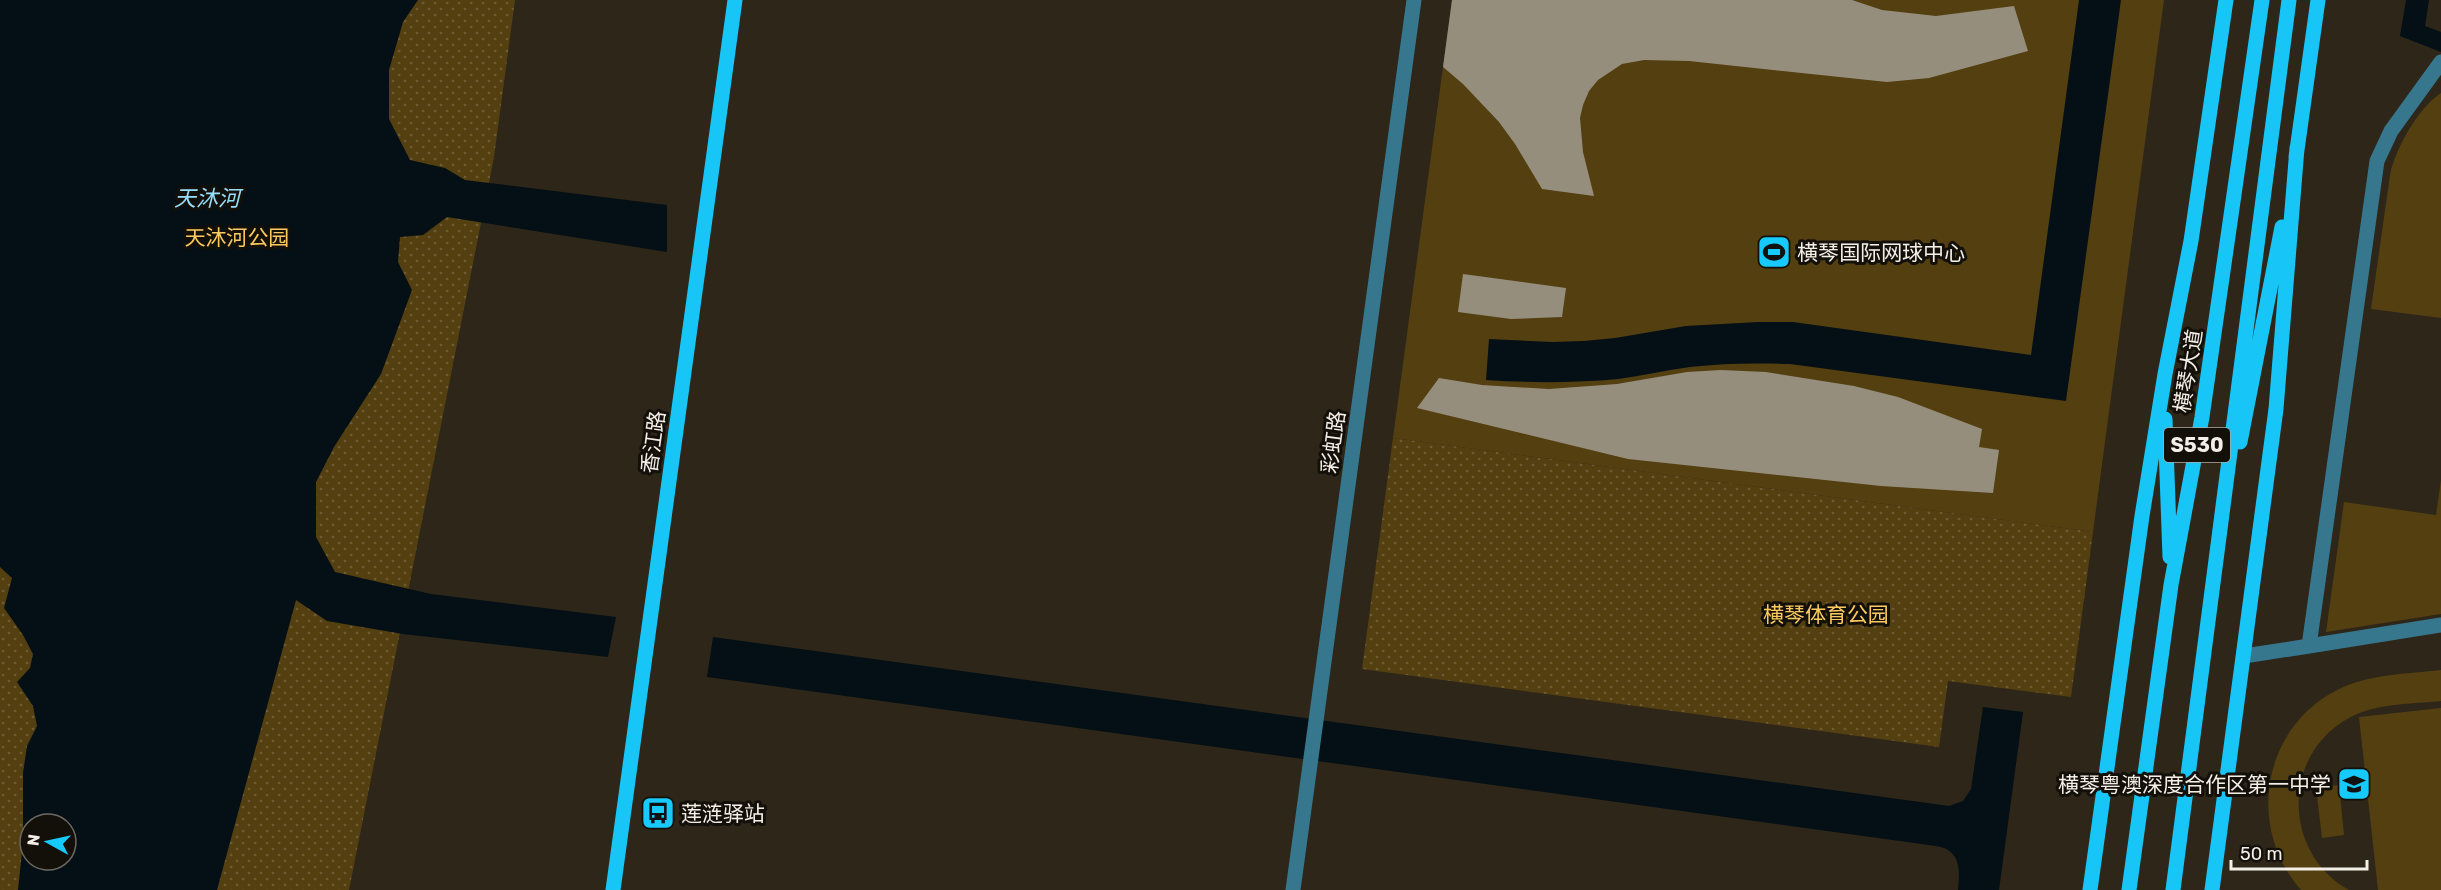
<svg xmlns="http://www.w3.org/2000/svg" width="2441" height="890" viewBox="0 0 2441 890" font-family="Rubik,'Noto Sans SC',sans-serif">
<defs>
<pattern id="park-dots" width="8" height="8" patternUnits="userSpaceOnUse" patternTransform="scale(1.5)"><rect width="8" height="8" fill="#543f10"/><path d="M2 2h.1M6 6h.1" fill="none" stroke="#6d5b33" stroke-width="1.8" stroke-linecap="round"/></pattern>
</defs>
<rect width="100%" height="100%" fill="#2d2619"/>
<path fill="#543f10" d="M 1452,0 L 2164,0 L 2093,532 L 1393,438 Z
M 2441,93 L 2441,318 L 2371,309 L 2390,175 C 2395,149 2418,108 2441,93 Z
M 2441,480 L 2441,614 L 2326,632 L 2344,502 L 2436,515 Z
M 2441,670 L 2441,701 C 2412,704 2377,703 2351,717 C 2281,753 2282,853 2349,890 L 2301,890 C 2246,828 2262,728 2337,690 C 2368,674 2407,674 2441,670 Z
M 2441,708 L 2441,890 L 2378,890 L 2359,717 Z
M 2339,785 L 2344,835 L 2322,838 L 2316,787 Z"/>
<path fill="url(#park-dots)" fill-rule="evenodd" d="M 0,0 L 515,0 L 494,157 L 349,890 L 0,890 ZM 30,824 L 66,824 L 66,860 L 30,860 Z
M 1393,438 L 2093,532 L 2071,697 L 1948,681 L 1939,747 L 1362,669 Z"/>
<path fill="#041015" fill-rule="evenodd" d="M 0,0 L 418,0 L 403,22 L 389,70 L 389,119 L 410,160 L 445,168 L 465,180 L 667,205 L 667,252 L 447,217 L 423,235 L 400,237 L 398,262 L 412,290 L 381,374 L 334,447 L 316,482 L 316,537 L 335,572 L 431,594 L 616,617 L 608,657 L 403,634 L 327,621 L 296,600 L 217,890 L 18,890 L 23,842 L 23,773 L 27,746 L 37,726 L 33,706 L 17,682 L 30,668 L 33,654 L 23,635 L 4,608 L 12,578 L 0,567 ZM 30,824 L 66,824 L 66,860 L 30,860 Z
M 2079,0 L 2121,0 L 2066,401 L 1790,364 C 1757,363 1723,363 1690,367 C 1666,370 1642,376 1618,379 C 1574,383 1530,383 1486,380 L 1489,339 L 1552,342 L 1584,341 L 1615,338 L 1686,326 L 1758,322 L 1793,322 L 2031,355 Z
M 2406,0 L 2429,0 L 2425,26 L 2441,32 L 2441,52 L 2400,36 Z
M 713,637 L 1949,806 L 1963,801 L 1971,789 L 1983,707 L 2023,712 L 1999,890 L 1958,890 C 1960,869 1961,850 1936,846 L 707,677 Z"/>
<path fill="#968e7d" d="M 1452,0 L 1852,0 L 1882,10 L 1936,16 L 2014,6 L 2028,51 L 1929,78 L 1887,82 L 1689,61 L 1644,60 L 1622,64 L 1598,80 L 1589,91 L 1583,105 L 1580,118 L 1583,152 L 1594,196 L 1542,189 L 1515,144 L 1499,122 L 1463,84 L 1443,67 Z
M 1463,274 L 1566,288 L 1562,317 L 1511,319 L 1458,312 Z
M 1721,370 L 1766,372 L 1854,386 L 1898,397 L 1982,429 L 1979,447 L 1999,450 L 1993,493 L 1881,486 L 1628,459 L 1417,408 L 1439,378 L 1482,385 L 1549,389 L 1617,384 L 1687,372 Z"/>
<g fill="none" stroke-linecap="round" stroke-linejoin="round">
<path stroke="#36778e" stroke-width="15" d="M 2309,646 L 2441,625
M 2244,656 L 2309,646 L 2377,161 L 2391,131 L 2441,62
M 1293,890 L 1414,0"/>
<path stroke="#17c6f7" stroke-width="15" d="M 2296,157 L 2318,0
M 2165,419 L 2170,557
M 2240,442 L 2282,227
M 613,890 L 735,0
M 2090,890 L 2142,516 L 2165,374 L 2191,241 L 2226,0
M 2129,890 L 2171,585 L 2202,417 L 2262,0
M 2173,890 C 2212,593 2248,296 2289,0
M 2212,890 L 2276,409 L 2297,148"/>
</g>
<defs>
<g id="stadium-square" transform="scale(1.725)"><rect x="-9" y="-9" width="18" height="18" rx="4" fill="#16cafb" stroke="#13100a"/><path d="M0-5a6.5 5 0 1 0 0 10a6.5 5 0 1 0 0-10ZM-3.5-1.8h7v3.6h-7Z" fill="#111"/></g>
<g id="school-square" transform="scale(1.725)"><rect x="-9" y="-9" width="18" height="18" rx="4" fill="#16cafb" stroke="#13100a"/><path d="M0-5L7-2L0 1L-7-2ZM-4 1L0 2.5L4 1V4Q0 6-4 4Z" fill="#111"/></g>
<g id="bus-square" transform="scale(1.725)"><rect x="-9" y="-9" width="18" height="18" rx="4" fill="#16cafb" stroke="#13100a"/><path d="M-5-6H5V4H4V6H2V4H-2V6H-4V4H-5ZM-3.5-4V0h7V-4ZM-3.5 1.2v1.5H-2V1.2ZM2 1.2v1.5H3.5V1.2Z" fill="#111"/></g>
</defs>
<g fill-rule="evenodd">
<use href="#stadium-square" x="1774" y="252"/>
<use href="#school-square" x="2354" y="784"/>
<use href="#bus-square" x="658" y="813"/>
</g>
<g text-anchor="middle" dominant-baseline="central" stroke-width="6" stroke-linejoin="round" paint-order="stroke">
<rect fill="#13100a" stroke="#b0aca4" stroke-width="1.5" x="2164" y="428" width="66" height="34" rx="4.5"/>
<g font-size="20" font-weight="bold" fill="#f4efe6">
<text x="2197" y="445">S530</text>
</g>
<g font-size="21" fill="#fcca5e" stroke="#13100a">
<text x="237" y="237">天沐河公园</text>
<text x="1826" y="614">横琴体育公园</text>
</g>
<g font-size="21" fill="#f4efe6" stroke="#13100a" text-anchor="start">
<text x="1797" y="252">横琴国际网球中心</text>
<text x="2331" y="784" text-anchor="end">横琴粤澳深度合作区第一中学</text>
<text x="681" y="813">莲涟驿站</text>
</g>
<g font-size="21" fill="#f4efe6" stroke="#13100a">
<text transform="translate(2188 371) rotate(-81)">横琴大道</text>
<text transform="translate(653 442) rotate(-82)">香江路</text>
<text transform="translate(1333 442) rotate(-82)">彩虹路</text>
</g>
<g font-size="22" font-style="italic" fill="#95defa" stroke="#13100a">
<text x="207" y="198">天沐河</text>
</g>
</g>
<g transform="translate(48 842) rotate(278)"><circle r="28" fill="#13100a" stroke="#6d6962" stroke-width="1.5"/>
<path d="M0-4.5L10 22L0 15L-10 22Z" fill="#16cafb"/>
<text y="-9" font-size="16" font-weight="bold" text-anchor="middle" fill="#f4efe6">N</text>
</g>
<path d="M2231 860v9h136v-9" fill="none" stroke="#f4efe6" stroke-width="3"/>
<text x="2240" y="860" font-size="18" fill="#f4efe6" stroke="#13100a" stroke-width="4.5" paint-order="stroke">50 m</text>
</svg>
